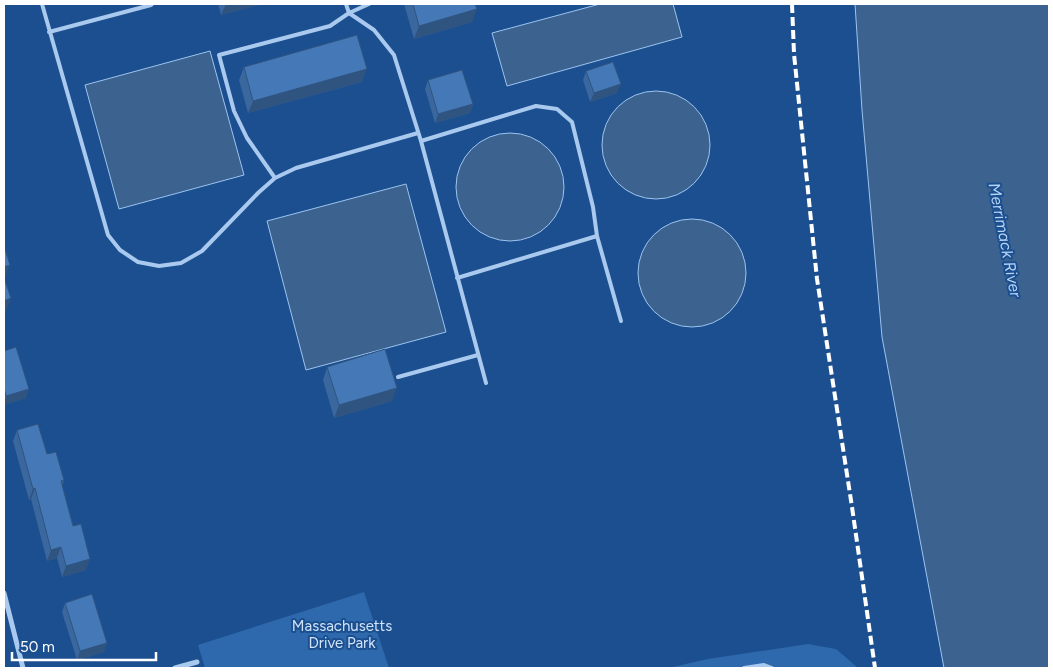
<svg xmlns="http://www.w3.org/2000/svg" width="1053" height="672" viewBox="0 0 1053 672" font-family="Figtree,sans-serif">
<rect width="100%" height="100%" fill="#1b4f8f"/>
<path fill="#2e69ad" d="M 364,592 L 389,668 L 205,668 L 198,645 Z
M 808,644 L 836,649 L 858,668 L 668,668 L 708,659 Z"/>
<path fill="#3c6290" stroke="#9cc4f0" d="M 600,4 L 673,4 L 682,37 L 507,86 L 492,33 Z
M 855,4 L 1049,4 L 1049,668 L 944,668 L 882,337 L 862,110 Z
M 210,51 L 244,175 L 119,209 L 85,85 Z
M602 145a54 54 0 1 1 108 0a54 54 0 1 1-108 0Z
M456 187a54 54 0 1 1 108 0a54 54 0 1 1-108 0Z
M 406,184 L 446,332 L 306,370 L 267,221 Z
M638 273a54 54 0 1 1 108 0a54 54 0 1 1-108 0Z"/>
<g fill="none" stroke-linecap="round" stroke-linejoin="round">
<path stroke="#a9c9ee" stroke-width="4" d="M 42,4 L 108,235 L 120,250 L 138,262 L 159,266 L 181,263 L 202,251 L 258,193 L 275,178 L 296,168 L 418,133
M 346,4 L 349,13 L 374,30 L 394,55 L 421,141 L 486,383
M 49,32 L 151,5 L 152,4
M 421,141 L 536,106 L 557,109 L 572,122 L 593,207 L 597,236 L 457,278
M 275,178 L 247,138 L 234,111 L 219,55 L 330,26 L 349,13 L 369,4
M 597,236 L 621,321
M 398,377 L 478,355
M 744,668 L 764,665 L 772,668"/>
<path stroke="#a9c9ee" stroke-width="5" d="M 4,593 L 23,668
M 175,668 L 197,662"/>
<path stroke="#fff" stroke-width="4" stroke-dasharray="9 4" stroke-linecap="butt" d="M 792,4 L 794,54 L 817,279 L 852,507 L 875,668"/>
</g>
<path fill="#3a679d" d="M 218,4 L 263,4 L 221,15 Z
M 404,4 L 475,4 L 472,22 L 414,39 Z
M 244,67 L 362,82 L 248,113 L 239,80 Z
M 586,71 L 617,93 L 590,102 L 583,80 Z
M 428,80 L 473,104 L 470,113 L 435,123 L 425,89 Z
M 4,351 L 26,398 L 4,405 Z
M 327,367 L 392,401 L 334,418 L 323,380 Z
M 17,430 L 47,454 L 64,480 L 62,486 L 86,570 L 62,577 L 57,558 L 47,561 L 31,499 L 29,500 L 13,441 Z
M 65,603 L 104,652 L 77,660 L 62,612 Z"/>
<path fill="#305480" d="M 226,4 L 263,4 L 221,15 Z
M 477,9 L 472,22 L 414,39 L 419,26 Z
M 367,69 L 362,82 L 248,113 L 253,101 Z
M 621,84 L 617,93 L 590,102 L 594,93 Z
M 473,104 L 470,113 L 435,123 L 438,114 Z
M 10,265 L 5,278 L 4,278 L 4,267 Z
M 11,298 L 6,311 L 4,312 L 4,301 Z
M 397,388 L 392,401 L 334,418 L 339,405 Z
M 29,389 L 26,398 L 4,405 L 6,396 Z
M 35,488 L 31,499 L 29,500 L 33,489 Z
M 61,547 L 57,558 L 47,561 L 51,550 Z
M 90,559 L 86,570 L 62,577 L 66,566 Z
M 107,643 L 104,652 L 77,660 L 80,651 Z"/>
<path fill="#4478b7" stroke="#305480" d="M 413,4 L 475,4 L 477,9 L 419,26 Z
M 357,35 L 367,69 L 253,101 L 244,67 Z
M 613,62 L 621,84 L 594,93 L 586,71 Z
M 462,70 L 473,104 L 438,114 L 428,80 Z
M 4,246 L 10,265 L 4,267 Z
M 4,278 L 11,298 L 4,301 Z
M 16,347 L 29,389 L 6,396 L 4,388 L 4,351 Z
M 385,349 L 397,388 L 339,405 L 327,367 Z
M 38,424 L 47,454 L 56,452 L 64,480 L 61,481 L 73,526 L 81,524 L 90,559 L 66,566 L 61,547 L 51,550 L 35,488 L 33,489 L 17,430 Z
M 92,594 L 107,643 L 80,651 L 65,603 Z"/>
<g text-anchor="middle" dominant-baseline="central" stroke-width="4" stroke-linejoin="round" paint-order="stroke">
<g font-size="15" fill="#cfe3fa" stroke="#1b4f8f">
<text x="342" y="626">Massachusetts<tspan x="342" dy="17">Drive Park</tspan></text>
</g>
<g font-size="16" font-style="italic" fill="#b5d3f5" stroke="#1b4f8f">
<text transform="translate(1005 240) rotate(79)">Merrimack River</text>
</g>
</g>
<rect width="1053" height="672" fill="none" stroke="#ffffff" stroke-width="10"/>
<path d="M12 652v8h144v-8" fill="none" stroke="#ffffff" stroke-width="2.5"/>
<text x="20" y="652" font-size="15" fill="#ffffff" stroke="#1b4f8f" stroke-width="4" paint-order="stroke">50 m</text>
</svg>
